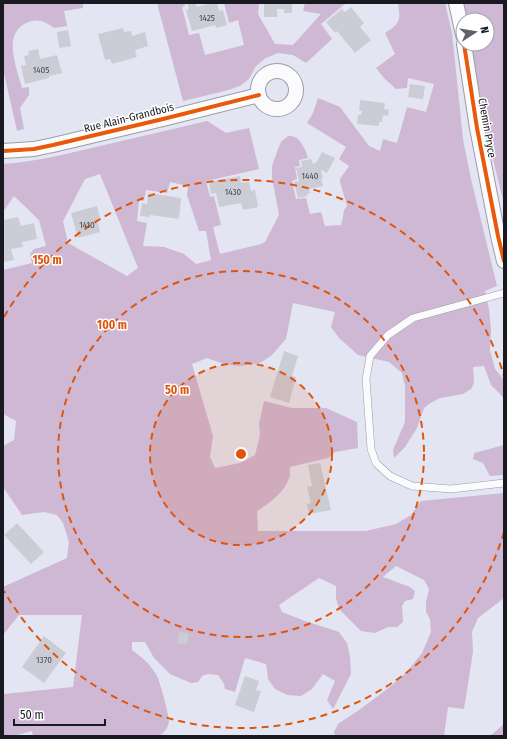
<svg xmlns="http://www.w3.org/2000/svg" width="507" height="739" viewBox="0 0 507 739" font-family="'Fira Sans Condensed',sans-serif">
<rect width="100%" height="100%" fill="#e3e5f2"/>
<path fill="#ceb8d3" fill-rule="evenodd" d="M 3,3 L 83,3 L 83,8 L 64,11 L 67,26 L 54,28 C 44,21 39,18 26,23 C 2,34 17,69 22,88 L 29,87 L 29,95 L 20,108 L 24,129 L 17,131 L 3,69 Z
M 157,3 L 184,3 L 185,6 L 182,7 L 189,35 L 199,33 L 205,55 L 244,45 L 238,20 L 229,23 L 224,3 L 259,3 L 258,14 L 275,44 L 293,45 L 321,14 L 303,11 L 305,3 L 346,3 L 321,24 L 332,39 L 306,63 L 293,55 L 278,53 L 266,58 L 256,66 L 249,79 L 240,86 L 225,91 L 183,101 Z
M 398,3 L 445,3 L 452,33 L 463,139 L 471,179 L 497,286 L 485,291 L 489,309 L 491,329 L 490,350 L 495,369 L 504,380 L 504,399 L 502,396 L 491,385 L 484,366 L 473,367 L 474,383 L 471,389 L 463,394 L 440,398 L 429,404 L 424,408 L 417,428 L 405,447 L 394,458 L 393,450 L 405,422 L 405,386 L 402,373 L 389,362 L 358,355 L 339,338 L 331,327 L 335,312 L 293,303 L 286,339 L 271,356 L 260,363 L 240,366 L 224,364 L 207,358 L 192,364 L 213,436 L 210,457 L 215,468 L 240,463 L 255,455 L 260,435 L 259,424 L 264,401 L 292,408 L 326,408 L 357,422 L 358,448 L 335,452 L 328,458 L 290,467 C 290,469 290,473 290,476 C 285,492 270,503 257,511 L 258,531 L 366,531 L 396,524 L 411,515 L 421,501 L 504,493 L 504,598 L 478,618 L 472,632 L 473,652 L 464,709 L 448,707 L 444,736 L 335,736 L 334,732 L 338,724 L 359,710 L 386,690 L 406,673 L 422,653 L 431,632 L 430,619 L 426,612 L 426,602 L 429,589 L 424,580 L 396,566 L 383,577 L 410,587 L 415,591 L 413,599 L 405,601 L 402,606 L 403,622 L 397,627 L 388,627 L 375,633 L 361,631 L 339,609 L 336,598 L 336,586 L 319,578 L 279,605 L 282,612 L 305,621 L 339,632 L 347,643 L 350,656 L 351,674 L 333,709 L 327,700 L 335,681 L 323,674 L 312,689 L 301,696 L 287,695 L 275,689 L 268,679 L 266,664 L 245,658 L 235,692 L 225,689 L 224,684 L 218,675 L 208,674 L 202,676 L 198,682 L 191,683 L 170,674 L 154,658 L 145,642 L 132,642 L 132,650 C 142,657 151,665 157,676 C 160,682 169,715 169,721 C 168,728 165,732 159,736 L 33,736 L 32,731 L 13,736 L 3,736 L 3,683 L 4,694 L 73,687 L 82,615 L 19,615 L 3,635 L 3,587 L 67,558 L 69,542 L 63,523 L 57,515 L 44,512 L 22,515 L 3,487 L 3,446 L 14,440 L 16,421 L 3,414 L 3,270 L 32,263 L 30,254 L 34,249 L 46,246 L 39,220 L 14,196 L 3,212 L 3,164 C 34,162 66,154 96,147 C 133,138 170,130 207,121 L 226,133 L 249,128 L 259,169 L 206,181 L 210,197 L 214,196 L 221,225 L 213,227 L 220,254 L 261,244 L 265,242 L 279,215 L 272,178 L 272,166 L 278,149 L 281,142 L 288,136 C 291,136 293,136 295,137 C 302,140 306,152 308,158 L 299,160 L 300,166 L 295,167 L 297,179 L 292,181 L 296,199 L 306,198 L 310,214 L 321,212 L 325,226 L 341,225 L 342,222 L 344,210 L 347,206 L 340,182 L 340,179 L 349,166 L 339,159 L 346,147 L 307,123 L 313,113 L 318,98 L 340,107 L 369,146 L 380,151 L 383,139 L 397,143 L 407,107 L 426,112 L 434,84 L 408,78 L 407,88 L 396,89 L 384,78 L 376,68 L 395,54 L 385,33 C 400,24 401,20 398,3 ZM 100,174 L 138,268 L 127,276 L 68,243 L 63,221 L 85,179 ZM 170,182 L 188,186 L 187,195 L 199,231 L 206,231 L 211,260 L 196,264 L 184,254 L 164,247 L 143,246 L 147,223 L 137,221 L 139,200 L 144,201 L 146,190 L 167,193 Z
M 461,3 L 504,3 L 504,204 L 487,135 L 469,44 L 487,44 L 487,20 L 465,20 Z
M 504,445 L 504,474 L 503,475 L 490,476 L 483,463 L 473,459 L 474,453 Z
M 504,724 L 504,736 L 490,736 Z"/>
<path fill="#ccccd6" d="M 187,3 L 196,3 L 197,7 L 210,3 L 217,3 L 219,11 L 223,10 L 227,25 L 216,28 L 215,25 L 192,31 L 186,10 L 189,9 Z
M 264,3 L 292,3 L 292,13 L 284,13 L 284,9 L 277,9 L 277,17 L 264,17 Z
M 351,7 L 364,23 L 360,27 L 371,40 L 355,53 L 337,31 L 335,33 L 326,22 L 342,9 L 345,12 Z
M 123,28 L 124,32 L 131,31 L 132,36 L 145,32 L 148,46 L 135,50 L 137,57 L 112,64 L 110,59 L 105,60 L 98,34 Z
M 68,30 L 71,46 L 59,48 L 57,32 Z
M 38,49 L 40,59 L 57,55 L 62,73 L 49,76 L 49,78 L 25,84 L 21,66 L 26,65 L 24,56 L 29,55 L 28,51 Z
M 410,84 L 425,86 L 423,99 L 408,97 Z
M 360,100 L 385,103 L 384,109 L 389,110 L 388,116 L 383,115 L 382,122 L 379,122 L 379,126 L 357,124 L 358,115 L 361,115 L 362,111 L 359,111 Z
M 322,152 L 335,158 L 327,173 L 321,170 L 323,179 L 321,179 L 323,186 L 309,189 L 310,193 L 307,194 L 307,196 L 298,198 L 294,182 L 299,181 L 296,168 L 302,167 L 301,161 L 311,159 L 313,164 L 316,163 Z
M 240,176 L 241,183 L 249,182 L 251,191 L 255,190 L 258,207 L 243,210 L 241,203 L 219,207 L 216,193 L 211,194 L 209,182 Z
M 148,193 L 181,198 L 179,219 L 150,215 L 150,217 L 140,216 L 142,203 L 147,204 Z
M 97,206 L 100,218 L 97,219 L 100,232 L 78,238 L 71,213 Z
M 18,217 L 21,226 L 34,223 L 37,239 L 22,242 L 23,247 L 11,249 L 14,260 L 3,262 L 3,220 Z
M 284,351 L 298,356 L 292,376 L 296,377 L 289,403 L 270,397 Z
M 320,463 L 331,510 L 309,514 L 307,504 L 311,503 L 307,487 L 312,486 L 308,465 Z
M 17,523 L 44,552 L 31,564 L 4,535 Z
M 179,631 L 189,634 L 187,645 L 177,643 Z
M 44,636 L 66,653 L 44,683 L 22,667 Z
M 245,676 L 259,681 L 256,690 L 261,691 L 254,712 L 235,705 Z"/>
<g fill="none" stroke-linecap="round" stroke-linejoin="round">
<g stroke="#9b9da7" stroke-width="8">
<path id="lane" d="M 504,293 L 413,318 L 388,335 L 370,356 L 366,379 L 371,449 L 376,463 L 390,476 L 412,486 L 451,489 L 504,483"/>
</g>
<g stroke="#9b9da7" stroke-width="16">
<path id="street" d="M 456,3 L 463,35
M 464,44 L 477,128 L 498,236 L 504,261
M258 90a19 19 0 1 1 38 0a19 19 0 1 1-38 0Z
M 3,151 L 34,149 L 53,145 L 163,119 L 259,95"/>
</g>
<use href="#lane" stroke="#fbfbfd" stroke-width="7"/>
<use href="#street" stroke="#fbfbfd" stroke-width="14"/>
<g stroke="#fff" stroke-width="6">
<path id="cycleway" d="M 464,44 L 477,128 L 498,236 L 504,261
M 3,151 L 34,149 L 53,145 L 163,119 L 259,95"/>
</g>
<use href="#cycleway" stroke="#e8590c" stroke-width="4"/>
</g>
<circle cx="241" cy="454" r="91" fill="#de560d" fill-opacity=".12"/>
<g fill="none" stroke="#de560d" stroke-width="2" stroke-dasharray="7 5">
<circle cx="241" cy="454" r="91"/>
<circle cx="241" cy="454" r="183"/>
<path d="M504 532A274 274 0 0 1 4 591M4 317A274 274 0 0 1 504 376"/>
</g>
<g text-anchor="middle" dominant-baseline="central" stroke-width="3" stroke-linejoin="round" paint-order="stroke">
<g font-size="9" fill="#474850">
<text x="207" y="18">1425</text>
<text x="41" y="70">1405</text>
<text x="310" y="176">1440</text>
<text x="233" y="192">1430</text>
<text x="87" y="225">1410</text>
<text x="44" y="660">1370</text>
</g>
<g font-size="11" fill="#181921" stroke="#fff">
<text transform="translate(129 118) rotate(-14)">Rue Alain-Grandbois</text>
<text transform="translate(487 128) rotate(80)">Chemin Pryce</text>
</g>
</g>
<circle cx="241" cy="454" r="6" fill="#de560d" stroke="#fff" stroke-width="2"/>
<g font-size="12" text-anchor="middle" font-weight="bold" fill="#de560d" stroke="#fff" stroke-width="3" stroke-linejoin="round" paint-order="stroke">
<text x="47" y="264">150 m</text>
<text x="112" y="329">100 m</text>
<text x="177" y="394">50 m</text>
</g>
<rect width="507" height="739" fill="none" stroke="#181921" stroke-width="8"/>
<g transform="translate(475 32) rotate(78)"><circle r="19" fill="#ffffff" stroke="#a3a3a6"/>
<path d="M0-3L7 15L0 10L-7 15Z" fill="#5f606a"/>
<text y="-6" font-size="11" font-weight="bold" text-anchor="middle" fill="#181921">N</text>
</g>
<path d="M14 719v6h91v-6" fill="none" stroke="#181921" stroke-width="2"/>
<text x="20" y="719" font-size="12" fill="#181921" stroke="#ffffff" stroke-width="3" paint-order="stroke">50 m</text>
</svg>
